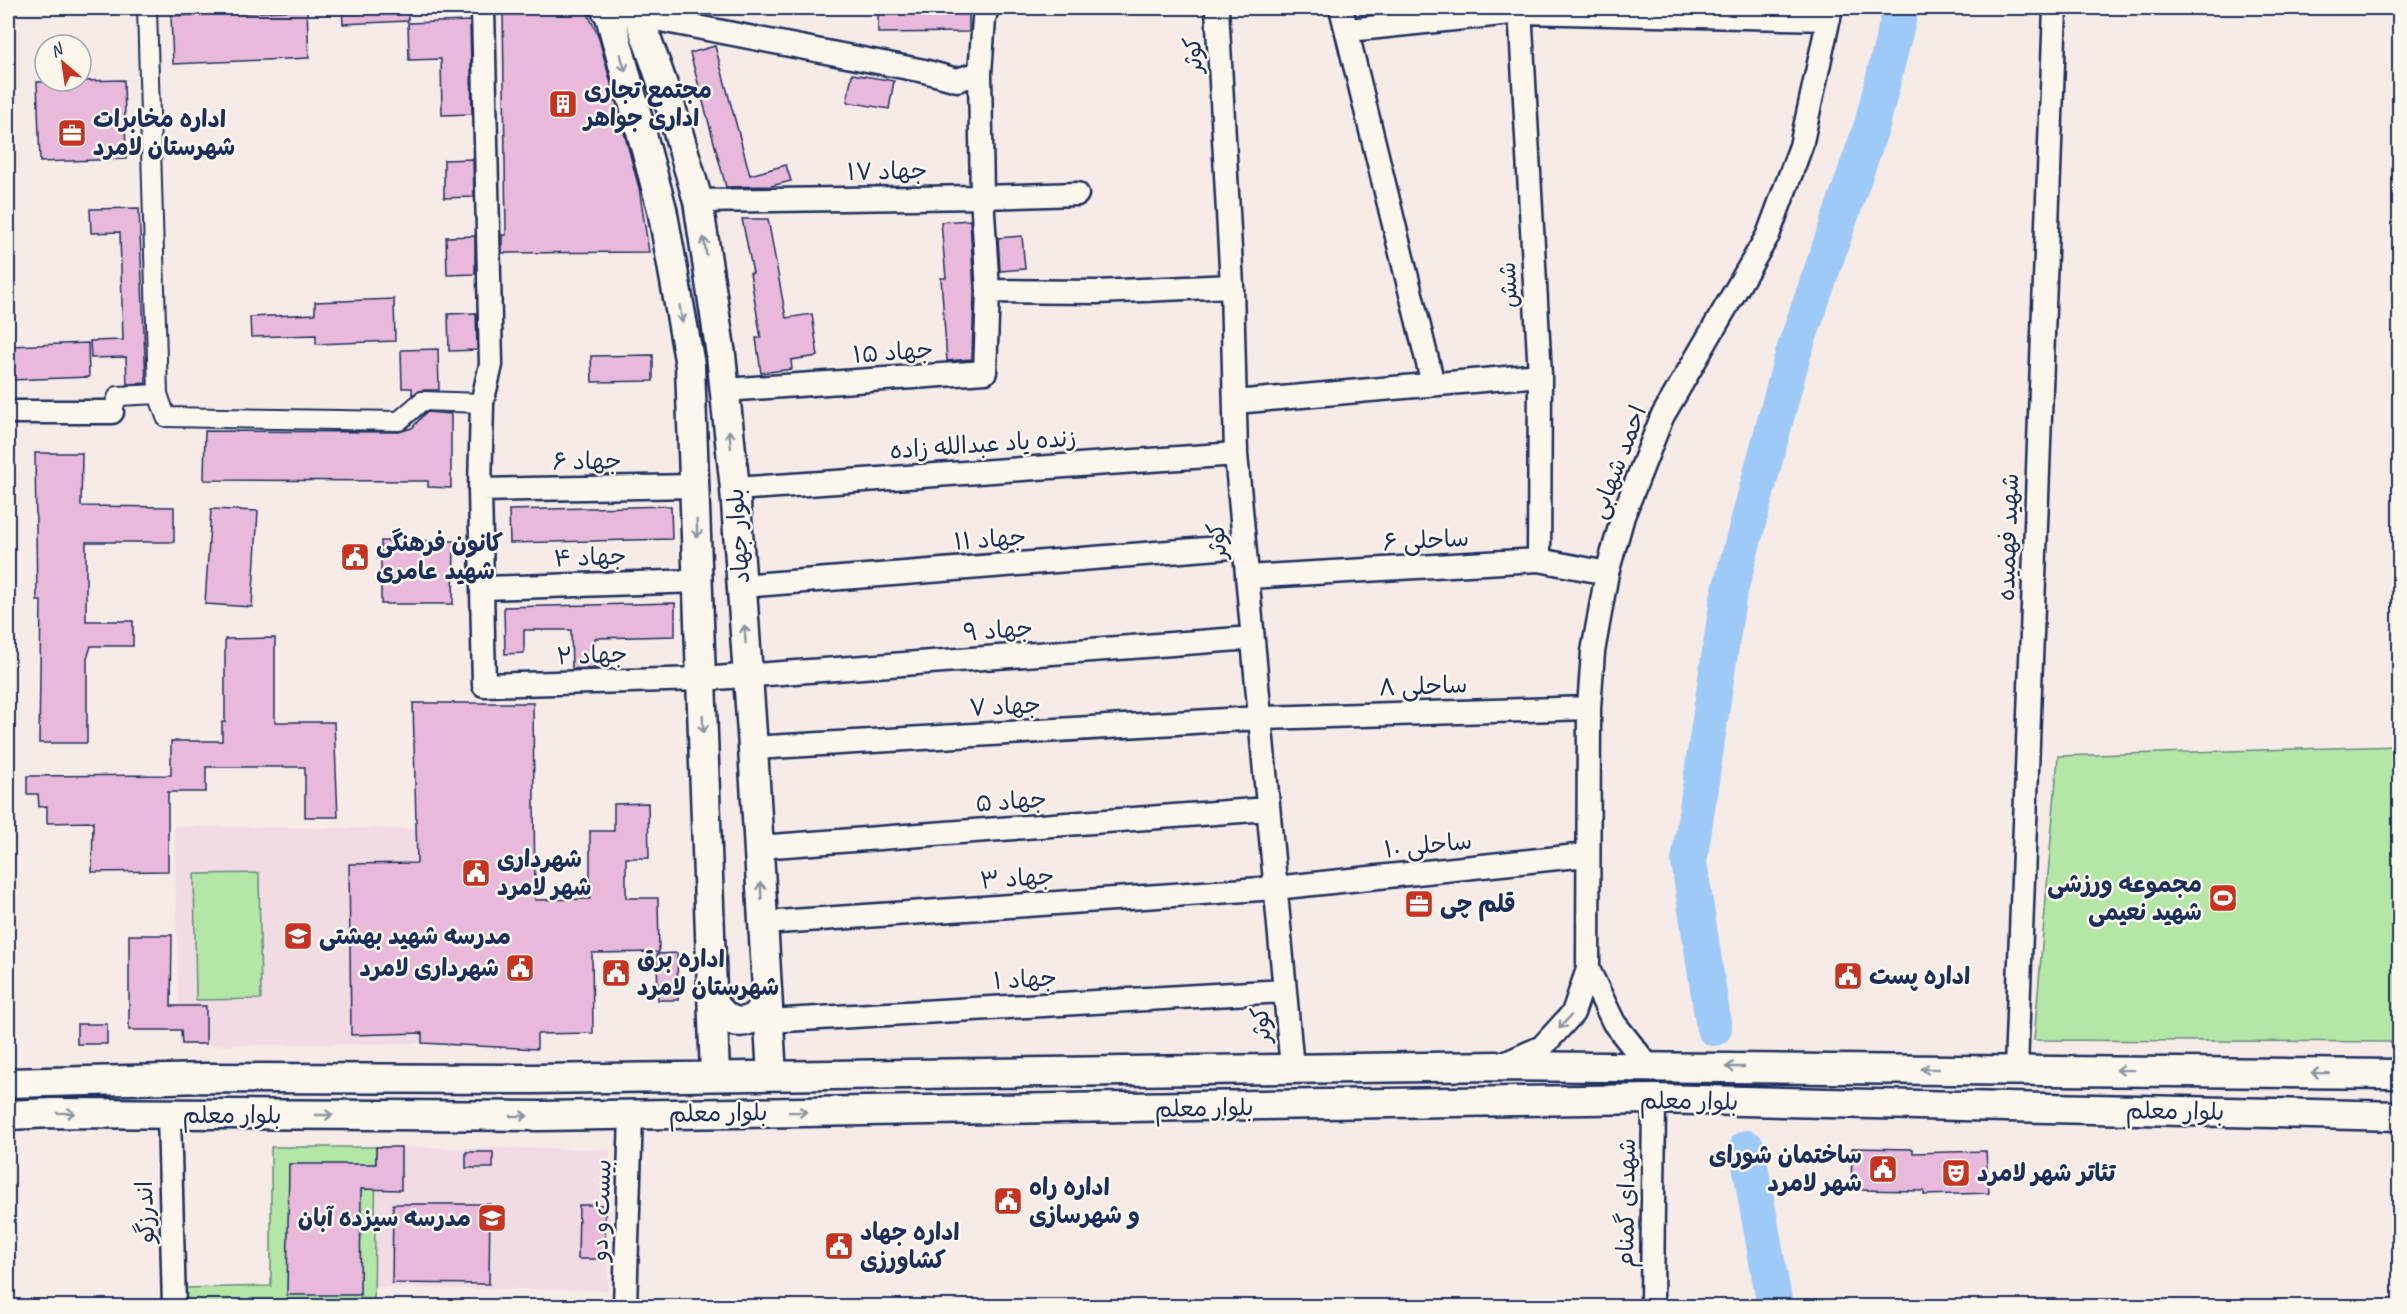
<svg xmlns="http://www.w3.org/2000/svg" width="2407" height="1314" viewBox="0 0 2407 1314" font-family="Caveat,'Playpen Sans Arabic',sans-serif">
<rect width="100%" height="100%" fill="#f7ebe8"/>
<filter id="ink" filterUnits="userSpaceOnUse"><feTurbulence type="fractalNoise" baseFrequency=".0167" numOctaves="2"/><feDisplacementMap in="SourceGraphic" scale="12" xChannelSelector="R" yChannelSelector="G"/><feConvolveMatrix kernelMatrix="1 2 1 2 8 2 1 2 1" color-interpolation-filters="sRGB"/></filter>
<g filter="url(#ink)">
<path fill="#f2dce4" d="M 174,826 L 418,829 L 422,1043 L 180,1046 Z
M 376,1147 L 610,1149 L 608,1290 L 375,1288 Z"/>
<path fill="#b4e6a6" stroke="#688a82" stroke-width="1.5" d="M 2399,746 L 2399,1042 L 2034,1040 L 2058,756 Z
M 259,873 L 261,999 L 196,1000 L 194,874 Z
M 271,1147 L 376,1147 L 374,1306 L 186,1306 L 185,1288 L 271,1286 Z"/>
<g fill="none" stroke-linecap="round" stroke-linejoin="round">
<path stroke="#9dcaf7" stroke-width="36" d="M 1714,1028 L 1689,862 L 1728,598 L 1793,354 L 1872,125 L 1901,8
M 1747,1148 L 1775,1306"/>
</g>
<path fill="#e8b9da" stroke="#1b2f5e" stroke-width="1.5" d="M 342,8 L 408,8 L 408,21 L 343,24 Z
M 503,8 L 585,8 L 598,35 L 639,188 L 649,252 L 502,253 L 502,235 L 506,235 Z
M 878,8 L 969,8 L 969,32 L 878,33 Z
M 307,10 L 309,58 L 173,64 L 171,16 Z
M 470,21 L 472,114 L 442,115 L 441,59 L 409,60 L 408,23 Z
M 715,46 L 750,175 L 786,165 L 791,181 L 771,186 L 726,187 L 690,53 Z
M 852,74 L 894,81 L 889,109 L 847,102 Z
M 124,80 L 126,159 L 40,162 L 37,82 Z
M 473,159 L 474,197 L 444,198 L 444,160 Z
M 139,208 L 146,383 L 127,384 L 126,357 L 91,358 L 90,341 L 123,340 L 120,232 L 91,233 L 90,209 Z
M 742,219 L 768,219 L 786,318 L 812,314 L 818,356 L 791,360 L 792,369 L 761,373 L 756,338 L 761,338 L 750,273 L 753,273 Z
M 970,220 L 974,291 L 972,359 L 947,361 L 941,278 L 946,278 L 941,222 Z
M 475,236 L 475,274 L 447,275 L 446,237 Z
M 1022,236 L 1025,269 L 1000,271 L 998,238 Z
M 394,299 L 395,341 L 316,344 L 316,335 L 251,337 L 250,317 L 315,314 L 315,302 Z
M 476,313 L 477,350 L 449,351 L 448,314 Z
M 88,343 L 89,377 L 10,380 L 9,346 Z
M 438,349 L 439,390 L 422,390 L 412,395 L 412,388 L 402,388 L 401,350 Z
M 653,355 L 653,381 L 592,382 L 591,356 Z
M 426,412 L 451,414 L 451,488 L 428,487 L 428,481 L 204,480 L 205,431 L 399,432 L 412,428 Z
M 35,453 L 82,453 L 81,506 L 174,507 L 174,542 L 86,542 L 86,621 L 133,621 L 133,646 L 91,646 L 87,659 L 87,743 L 39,743 L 41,601 L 37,601 Z
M 671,506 L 672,539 L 510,543 L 509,510 Z
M 211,509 L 258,511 L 252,607 L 205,604 Z
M 381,541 L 454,541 L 453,604 L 381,604 Z
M 675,603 L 675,636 L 595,638 L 595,668 L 572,669 L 571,630 L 524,630 L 524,653 L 505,654 L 504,607 Z
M 275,638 L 275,722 L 334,722 L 338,817 L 305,817 L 305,767 L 206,767 L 206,792 L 168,792 L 168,871 L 92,872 L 93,822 L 47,823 L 47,806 L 39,807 L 38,794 L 27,794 L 27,776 L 171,775 L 171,741 L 222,741 L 222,722 L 225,722 L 225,639 Z
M 413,703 L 533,703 L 535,900 L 590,899 L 590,831 L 614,831 L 614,804 L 648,803 L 649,858 L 626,858 L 626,898 L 658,898 L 659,952 L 592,953 L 593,1033 L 537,1034 L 537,1049 L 422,1043 L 422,1033 L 351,1035 L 349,864 L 417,863 Z
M 129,935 L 172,935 L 171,1006 L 206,1006 L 206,1044 L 182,1044 L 181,1030 L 129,1030 Z
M 677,953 L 678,1000 L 658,1000 L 657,954 Z
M 77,1024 L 107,1024 L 107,1044 L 77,1044 Z
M 376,1147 L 401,1147 L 401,1190 L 361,1189 L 360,1295 L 287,1295 L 289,1164 L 376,1164 Z
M 1852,1148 L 1913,1149 L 1913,1153 L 1986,1151 L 1989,1193 L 1924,1195 L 1924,1191 L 1851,1190 Z
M 466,1152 L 493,1152 L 493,1168 L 466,1168 Z
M 393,1204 L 490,1204 L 489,1284 L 392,1283 Z
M 579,1205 L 605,1205 L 605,1259 L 578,1259 Z"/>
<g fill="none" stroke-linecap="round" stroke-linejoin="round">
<g stroke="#1b2f5e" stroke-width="22">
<path id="pedestrian" d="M 147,8 L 158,394
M 112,412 L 118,396 L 158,394 L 166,417 L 399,421 L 422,401 L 482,403"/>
</g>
<g stroke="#1b2f5e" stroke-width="27">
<path id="minor" d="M 483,8 L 491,365 L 482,403 L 480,490 L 484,685 L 702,679 L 1252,638
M 1217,8 L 1232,286 L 1236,454 L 1292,1068
M 1341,8 L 1433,384
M 1520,8 L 1540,375 L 1539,560
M 640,16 L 924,71 L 957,80 L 980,73 L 984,19 L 987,8
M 1349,30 L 1521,12 L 1829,19
M 980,73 L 982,197 L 1077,194
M 698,201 L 982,197 L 988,291 L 985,372 L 725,390
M 988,291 L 1097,292 L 1232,286
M 1235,402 L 1540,375
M 8,412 L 112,412
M 735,489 L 1236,454
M 480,490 L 696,486
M 1247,577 L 1539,560 L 1607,573
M 741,586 L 1244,546
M 483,588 L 699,581
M 753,748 L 1260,718 L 1589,708
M 759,847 L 1268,809
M 763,923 L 1275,888 L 1586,855
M 1588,969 L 1614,1023 L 1649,1067
M 768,1021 L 1285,991
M 1504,1064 L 1542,1047 L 1573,1013 L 1588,969 L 1589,708 L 1593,652 L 1607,573 L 1623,516 L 1662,417 L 1768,235 L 1801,146 L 1831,8
M 2016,1069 L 2055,8
M 169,1115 L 174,1306
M 625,1306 L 631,1114
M 1652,1306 L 1654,1099"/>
</g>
<g stroke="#1b2f5e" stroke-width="33">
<path id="tertiary" d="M 605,8 L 610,16 L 662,209 L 690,365 L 715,1076
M 636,8 L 672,111 L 698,201 L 721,355 L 735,489 L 753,748 L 772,1076
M 713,1002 C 730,1029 752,1028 767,1001
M 8,1083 L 207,1078 L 534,1079 L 1500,1066 L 2400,1074
M 8,1115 L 53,1113 L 539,1116 L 1654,1099 L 2400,1116"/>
</g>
<use href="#pedestrian" stroke="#fbf7ec" stroke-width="18"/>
<use href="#minor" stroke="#fbf7ec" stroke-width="22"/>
<use href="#tertiary" stroke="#fbf7ec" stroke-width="28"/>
</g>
<defs><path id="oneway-shaft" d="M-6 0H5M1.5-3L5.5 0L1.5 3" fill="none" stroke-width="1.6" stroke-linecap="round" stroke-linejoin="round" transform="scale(1.5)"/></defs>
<g stroke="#8b93a5">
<use href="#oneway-shaft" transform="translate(623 63) rotate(75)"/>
<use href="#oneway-shaft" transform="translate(705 246) rotate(-99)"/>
<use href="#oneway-shaft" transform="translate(681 314) rotate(80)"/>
<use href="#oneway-shaft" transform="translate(730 439) rotate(-96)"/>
<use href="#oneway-shaft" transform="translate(697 529) rotate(88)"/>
<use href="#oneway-shaft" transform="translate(745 634) rotate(-94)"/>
<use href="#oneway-shaft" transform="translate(703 724) rotate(88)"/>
<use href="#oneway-shaft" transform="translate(761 891) rotate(-93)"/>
<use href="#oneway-shaft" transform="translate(1565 1022) rotate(132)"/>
<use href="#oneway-shaft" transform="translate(1735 1067) rotate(-180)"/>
<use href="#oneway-shaft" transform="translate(1930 1069) rotate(-180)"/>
<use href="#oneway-shaft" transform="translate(2125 1070) rotate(-179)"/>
<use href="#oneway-shaft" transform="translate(2320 1073) rotate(-179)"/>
<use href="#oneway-shaft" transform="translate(798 1112) rotate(-1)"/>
<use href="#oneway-shaft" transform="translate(66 1113) rotate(1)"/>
<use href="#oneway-shaft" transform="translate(324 1115)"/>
<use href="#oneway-shaft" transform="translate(519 1116)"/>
</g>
</g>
<defs>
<g id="building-square" transform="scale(1.5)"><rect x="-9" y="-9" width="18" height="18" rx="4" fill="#c8321e" stroke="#fbf7ec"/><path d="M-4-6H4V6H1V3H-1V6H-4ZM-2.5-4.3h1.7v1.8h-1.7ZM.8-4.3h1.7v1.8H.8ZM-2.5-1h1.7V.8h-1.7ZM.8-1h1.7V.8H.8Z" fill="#fff"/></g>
<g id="office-square" transform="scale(1.5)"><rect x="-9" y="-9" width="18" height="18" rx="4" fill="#c8321e" stroke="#fbf7ec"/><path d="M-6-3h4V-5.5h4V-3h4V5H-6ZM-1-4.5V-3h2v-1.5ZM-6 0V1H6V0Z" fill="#fff"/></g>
<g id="civic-square" transform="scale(1.5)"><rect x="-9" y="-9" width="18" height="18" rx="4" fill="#c8321e" stroke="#fbf7ec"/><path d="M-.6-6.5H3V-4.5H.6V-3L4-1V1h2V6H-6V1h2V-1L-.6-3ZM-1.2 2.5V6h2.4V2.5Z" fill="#fff"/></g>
<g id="stadium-square" transform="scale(1.5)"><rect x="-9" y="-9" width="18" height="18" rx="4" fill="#c8321e" stroke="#fbf7ec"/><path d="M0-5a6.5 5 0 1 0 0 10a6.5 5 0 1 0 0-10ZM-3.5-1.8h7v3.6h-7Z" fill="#fff"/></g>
<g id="school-square" transform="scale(1.5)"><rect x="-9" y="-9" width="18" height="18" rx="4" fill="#c8321e" stroke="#fbf7ec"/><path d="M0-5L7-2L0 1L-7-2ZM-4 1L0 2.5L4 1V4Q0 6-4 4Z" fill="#fff"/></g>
<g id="theatre-square" transform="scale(1.5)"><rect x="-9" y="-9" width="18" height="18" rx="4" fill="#c8321e" stroke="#fbf7ec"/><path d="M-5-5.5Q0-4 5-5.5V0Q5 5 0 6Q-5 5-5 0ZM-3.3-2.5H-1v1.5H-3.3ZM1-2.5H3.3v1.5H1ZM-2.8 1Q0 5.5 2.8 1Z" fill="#fff"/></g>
</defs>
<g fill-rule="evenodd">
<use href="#building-square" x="563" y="104"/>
<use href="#office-square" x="72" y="133"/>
<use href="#civic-square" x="355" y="557"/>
<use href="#civic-square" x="476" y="873"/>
<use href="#stadium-square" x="2223" y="898"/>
<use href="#office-square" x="1419" y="904"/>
<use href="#school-square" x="298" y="936"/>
<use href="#civic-square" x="520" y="968"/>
<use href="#civic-square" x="616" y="973"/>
<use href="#civic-square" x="1848" y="976"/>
<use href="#civic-square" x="1883" y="1169"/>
<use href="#theatre-square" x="1956" y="1173"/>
<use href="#civic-square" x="1008" y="1201"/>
<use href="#school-square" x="492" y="1218"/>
<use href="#civic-square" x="839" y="1246"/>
</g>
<g text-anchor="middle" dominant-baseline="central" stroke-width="5" stroke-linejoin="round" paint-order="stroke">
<g font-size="24" fill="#1b2f5e" stroke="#fbf7ec">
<text transform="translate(1193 55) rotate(-93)">کوثر</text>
<text transform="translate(887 171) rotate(-1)">جهاد ۱۷</text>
<text transform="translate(1508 285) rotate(-93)">شش</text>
<text transform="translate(893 352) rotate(-4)">جهاد ۱۵</text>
<text transform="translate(983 444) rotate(-4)">زنده یاد عبدالله زاده</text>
<text transform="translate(587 461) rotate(-1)">جهاد ۶</text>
<text transform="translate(1618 462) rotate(-69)">احمد شهابی</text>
<text transform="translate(738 536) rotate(-94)">بلوار جهاد</text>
<text transform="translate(2008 537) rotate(-88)">شهید فهمیده</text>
<text transform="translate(990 539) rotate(-4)">جهاد ۱۱</text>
<text transform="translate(1426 540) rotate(-3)">ساحلی ۶</text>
<text transform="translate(1217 541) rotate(-95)">کوثر</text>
<text transform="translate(590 557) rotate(-2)">جهاد ۴</text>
<text transform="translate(998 630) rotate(-4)">جهاد ۹</text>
<text transform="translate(592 655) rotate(-2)">جهاد ۲</text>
<text transform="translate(1423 686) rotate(-2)">ساحلی ۸</text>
<text transform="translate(1005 706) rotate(-3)">جهاد ۷</text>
<text transform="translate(1011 801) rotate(-4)">جهاد ۵</text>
<text transform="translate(1428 845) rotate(-6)">ساحلی ۱۰</text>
<text transform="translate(1017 878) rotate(-4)">جهاد ۳</text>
<text transform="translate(1025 979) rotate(-3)">جهاد ۱</text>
<text transform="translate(1261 1025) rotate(-95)">کوثر</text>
<text transform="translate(1689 1101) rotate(1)">بلوار معلم</text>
<text transform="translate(1204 1108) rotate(-1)">بلوار معلم</text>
<text transform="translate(2175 1111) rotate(1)">بلوار معلم</text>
<text transform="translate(718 1113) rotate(-1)">بلوار معلم</text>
<text x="232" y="1115">بلوار معلم</text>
<text transform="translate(1626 1203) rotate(-89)">شهدای گمنام</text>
<text transform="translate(601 1210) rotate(-88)">بیست و دو</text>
<text transform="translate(145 1212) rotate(-92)">اندرزگو</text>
</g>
<g font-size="24" font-weight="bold" fill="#1b2f5e" stroke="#fbf7ec" text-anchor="start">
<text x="584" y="90">مجتمع تجاری<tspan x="584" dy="28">اداری جواهر</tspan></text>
<text x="93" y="119">اداره مخابرات<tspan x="93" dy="28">شهرستان لامرد</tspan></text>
<text x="376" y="543">کانون فرهنگی<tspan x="376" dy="28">شهید عامری</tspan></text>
<text x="497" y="859">شهرداری<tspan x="497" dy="28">شهر لامرد</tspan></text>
<text x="2202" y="884" text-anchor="end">مجموعه ورزشی<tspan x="2202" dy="28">شهید نعیمی</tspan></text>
<text x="1440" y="904">قلم چی</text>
<text x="319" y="936">مدرسه شهید بهشتی</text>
<text x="637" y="959">اداره برق<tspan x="637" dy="28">شهرستان لامرد</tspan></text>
<text x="499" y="968" text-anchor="end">شهرداری لامرد</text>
<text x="1869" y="976">اداره پست</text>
<text x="1862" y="1155" text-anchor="end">ساختمان شورای<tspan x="1862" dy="28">شهر لامرد</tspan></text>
<text x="1977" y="1173">تئاتر شهر لامرد</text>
<text x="1029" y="1187">اداره راه<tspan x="1029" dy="28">و شهرسازی</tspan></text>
<text x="471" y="1218" text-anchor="end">مدرسه سیزده آبان</text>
<text x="860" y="1232">اداره جهاد<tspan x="860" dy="28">کشاورزی</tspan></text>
</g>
</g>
<rect width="2407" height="1314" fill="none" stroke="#fbf7ec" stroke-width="30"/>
<rect x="15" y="15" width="2377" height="1284" fill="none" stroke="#1b2f5e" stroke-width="2" filter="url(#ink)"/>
<g transform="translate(63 63) rotate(331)"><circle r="28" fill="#fbf7ec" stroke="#a1a7b3" stroke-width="1.5"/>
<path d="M0-4.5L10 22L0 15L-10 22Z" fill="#c8321e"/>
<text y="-9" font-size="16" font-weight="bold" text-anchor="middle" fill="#1b2f5e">N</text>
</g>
</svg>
